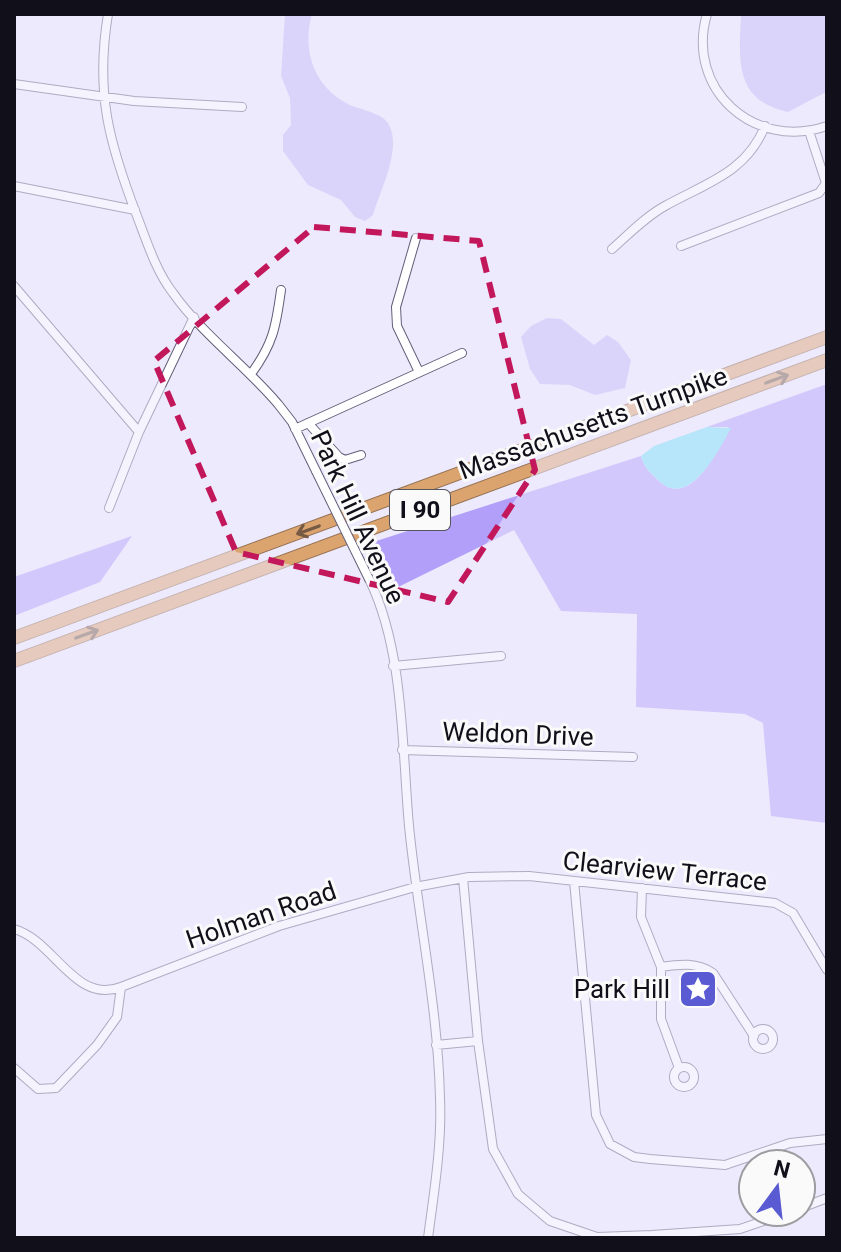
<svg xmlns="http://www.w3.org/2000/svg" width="841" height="1252" viewBox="0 0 841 1252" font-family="Roboto,sans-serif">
<rect width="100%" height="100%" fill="#edeafd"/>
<path fill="#c5baf6" d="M 285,14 L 312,14 C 302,49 313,85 346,103 C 358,110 383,112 389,125 C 402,149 380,191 373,215 L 365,221 L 355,217 L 341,200 L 308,185 L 283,151 L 283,135 L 291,125 L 290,98 L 281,76 Z
M 741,14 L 827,14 L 826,92 L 788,112 C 734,100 739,61 741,14 Z
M 547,318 L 561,319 L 594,345 L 607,335 L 618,342 L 631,360 L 625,388 L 595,395 L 570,385 L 540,384 L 530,369 L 521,337 L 531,326 Z"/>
<path fill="#b29ff9" d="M 827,384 L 827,823 L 771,816 L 763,723 L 745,714 L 636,707 L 637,614 L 561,611 L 514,530 L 392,590 L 367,544 L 641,456 C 644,468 651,473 659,481 C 690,510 719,450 728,427 L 707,427 Z
M 132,536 L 100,582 L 14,616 L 14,577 Z"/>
<path fill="#76e0f7" d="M 707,427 L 731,428 C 720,449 689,509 660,482 C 651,473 644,468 641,456 L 654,446 Z"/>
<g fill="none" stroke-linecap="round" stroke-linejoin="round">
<g stroke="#645f7a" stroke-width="10">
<path id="minor" d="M 108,14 C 95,93 109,143 137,216 C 147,242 156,271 173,293 C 202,334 245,365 278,404 L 292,422 L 316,471
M 707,14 C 685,89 754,151 827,126
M 14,84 L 134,101 L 242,107
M 14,186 L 135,210
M 416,238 L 396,307 L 397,326 L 419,372
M 681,246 L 819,193 L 826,183 L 809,131
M 612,249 C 629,234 645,217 665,206 C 706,183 746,173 765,126
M 14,286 L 139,432
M 251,374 C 273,344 276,327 281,290
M 308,423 L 339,457 L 345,460 L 361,455
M 295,429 L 462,353
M 109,508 L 139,432 L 194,317
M 370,581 C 404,651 402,749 409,826 C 418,917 438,1007 440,1098 C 442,1145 434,1192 428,1238
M 393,666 L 501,656
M 402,750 L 633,757
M 574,881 L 596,1115 L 610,1144 L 634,1157 L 650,1159 L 725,1165 L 790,1143 L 827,1139
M 642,888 L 641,917 L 661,967 L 661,1019 L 679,1068
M 14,929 C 54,940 75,1005 121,987 L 117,1017 L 97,1045 L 56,1088 L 38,1089 L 14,1068
M 661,967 C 680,964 697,962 713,973 L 754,1036
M 121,987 L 279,926 L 415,887 L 469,877 L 529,876 L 775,903 L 793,913 L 827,970
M753 1039a10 10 0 1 1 20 0a10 10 0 1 1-20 0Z
M 478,1041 L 493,1149 L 518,1194 L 550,1221 L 597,1237 L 652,1235 L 740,1229 L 790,1212
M 436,1045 L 478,1041 L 463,878
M674 1077a10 10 0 1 1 20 0a10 10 0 1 1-20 0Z
M 801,1208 L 827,1198"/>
</g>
<g stroke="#947051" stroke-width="14">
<path id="highway" d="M 14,638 L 827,337
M 14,661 L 827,360"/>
</g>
<use href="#minor" stroke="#fff" stroke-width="8"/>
<use href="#highway" stroke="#dba46f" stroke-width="12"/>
<g stroke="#645f7a" stroke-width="10" stroke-linecap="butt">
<path id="minor-bridge" d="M 316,471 L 370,581"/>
</g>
<use href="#minor-bridge" stroke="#fff" stroke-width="8"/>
</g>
<defs><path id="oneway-shaft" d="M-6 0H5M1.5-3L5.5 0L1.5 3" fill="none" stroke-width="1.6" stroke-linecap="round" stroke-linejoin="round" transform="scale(2)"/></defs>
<g stroke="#765a44">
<use href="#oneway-shaft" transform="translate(777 379) rotate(-20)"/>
<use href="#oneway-shaft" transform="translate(308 530) rotate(160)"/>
<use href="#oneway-shaft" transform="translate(87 634) rotate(-20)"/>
</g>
<path d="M0 0H841V1252H0ZM 314,227 L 479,241 L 535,470 L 448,602 L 236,552 L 154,361 Z" fill="#edeafd" fill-opacity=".55" fill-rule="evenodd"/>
<path fill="none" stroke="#c2185b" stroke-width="6" stroke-dasharray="16 10" stroke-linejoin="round" d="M 314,227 L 479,241 L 535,470 L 448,602 L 236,552 L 154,361 Z"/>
<defs>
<g id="sight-square" transform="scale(2)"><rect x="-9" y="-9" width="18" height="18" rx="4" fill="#5a5bd3" stroke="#fafafa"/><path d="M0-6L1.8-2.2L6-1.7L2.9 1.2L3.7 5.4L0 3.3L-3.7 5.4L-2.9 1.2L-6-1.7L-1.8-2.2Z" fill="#fff"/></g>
</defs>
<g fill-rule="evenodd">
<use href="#sight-square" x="698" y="989"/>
</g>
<g text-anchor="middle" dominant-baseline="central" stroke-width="6" stroke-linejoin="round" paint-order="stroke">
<rect fill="#fafafa" stroke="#57565c" stroke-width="2" x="390" y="490" width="60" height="40" rx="6"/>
<g font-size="24" font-weight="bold" fill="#110f19">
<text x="420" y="510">I 90</text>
</g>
<g font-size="26" fill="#110f19" stroke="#fafafa">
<text transform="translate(593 423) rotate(-20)">Massachusetts Turnpike</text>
<text transform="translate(358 517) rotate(65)">Park Hill Avenue</text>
<text transform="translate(518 734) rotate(2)">Weldon Drive</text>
<text transform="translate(665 871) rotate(6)">Clearview Terrace</text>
<text transform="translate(261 915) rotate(-19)">Holman Road</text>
</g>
<g font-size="26" fill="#110f19" stroke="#fafafa" text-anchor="end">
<text x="670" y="989">Park Hill</text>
</g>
</g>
<rect width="841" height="1252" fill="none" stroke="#110f19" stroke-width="32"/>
<g transform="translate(777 1188) rotate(15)"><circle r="38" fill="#fafafa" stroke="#9d9ca0" stroke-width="2"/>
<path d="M0-6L14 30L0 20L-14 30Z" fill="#5a5bd3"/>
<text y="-12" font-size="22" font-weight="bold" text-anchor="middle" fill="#110f19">N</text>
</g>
</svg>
